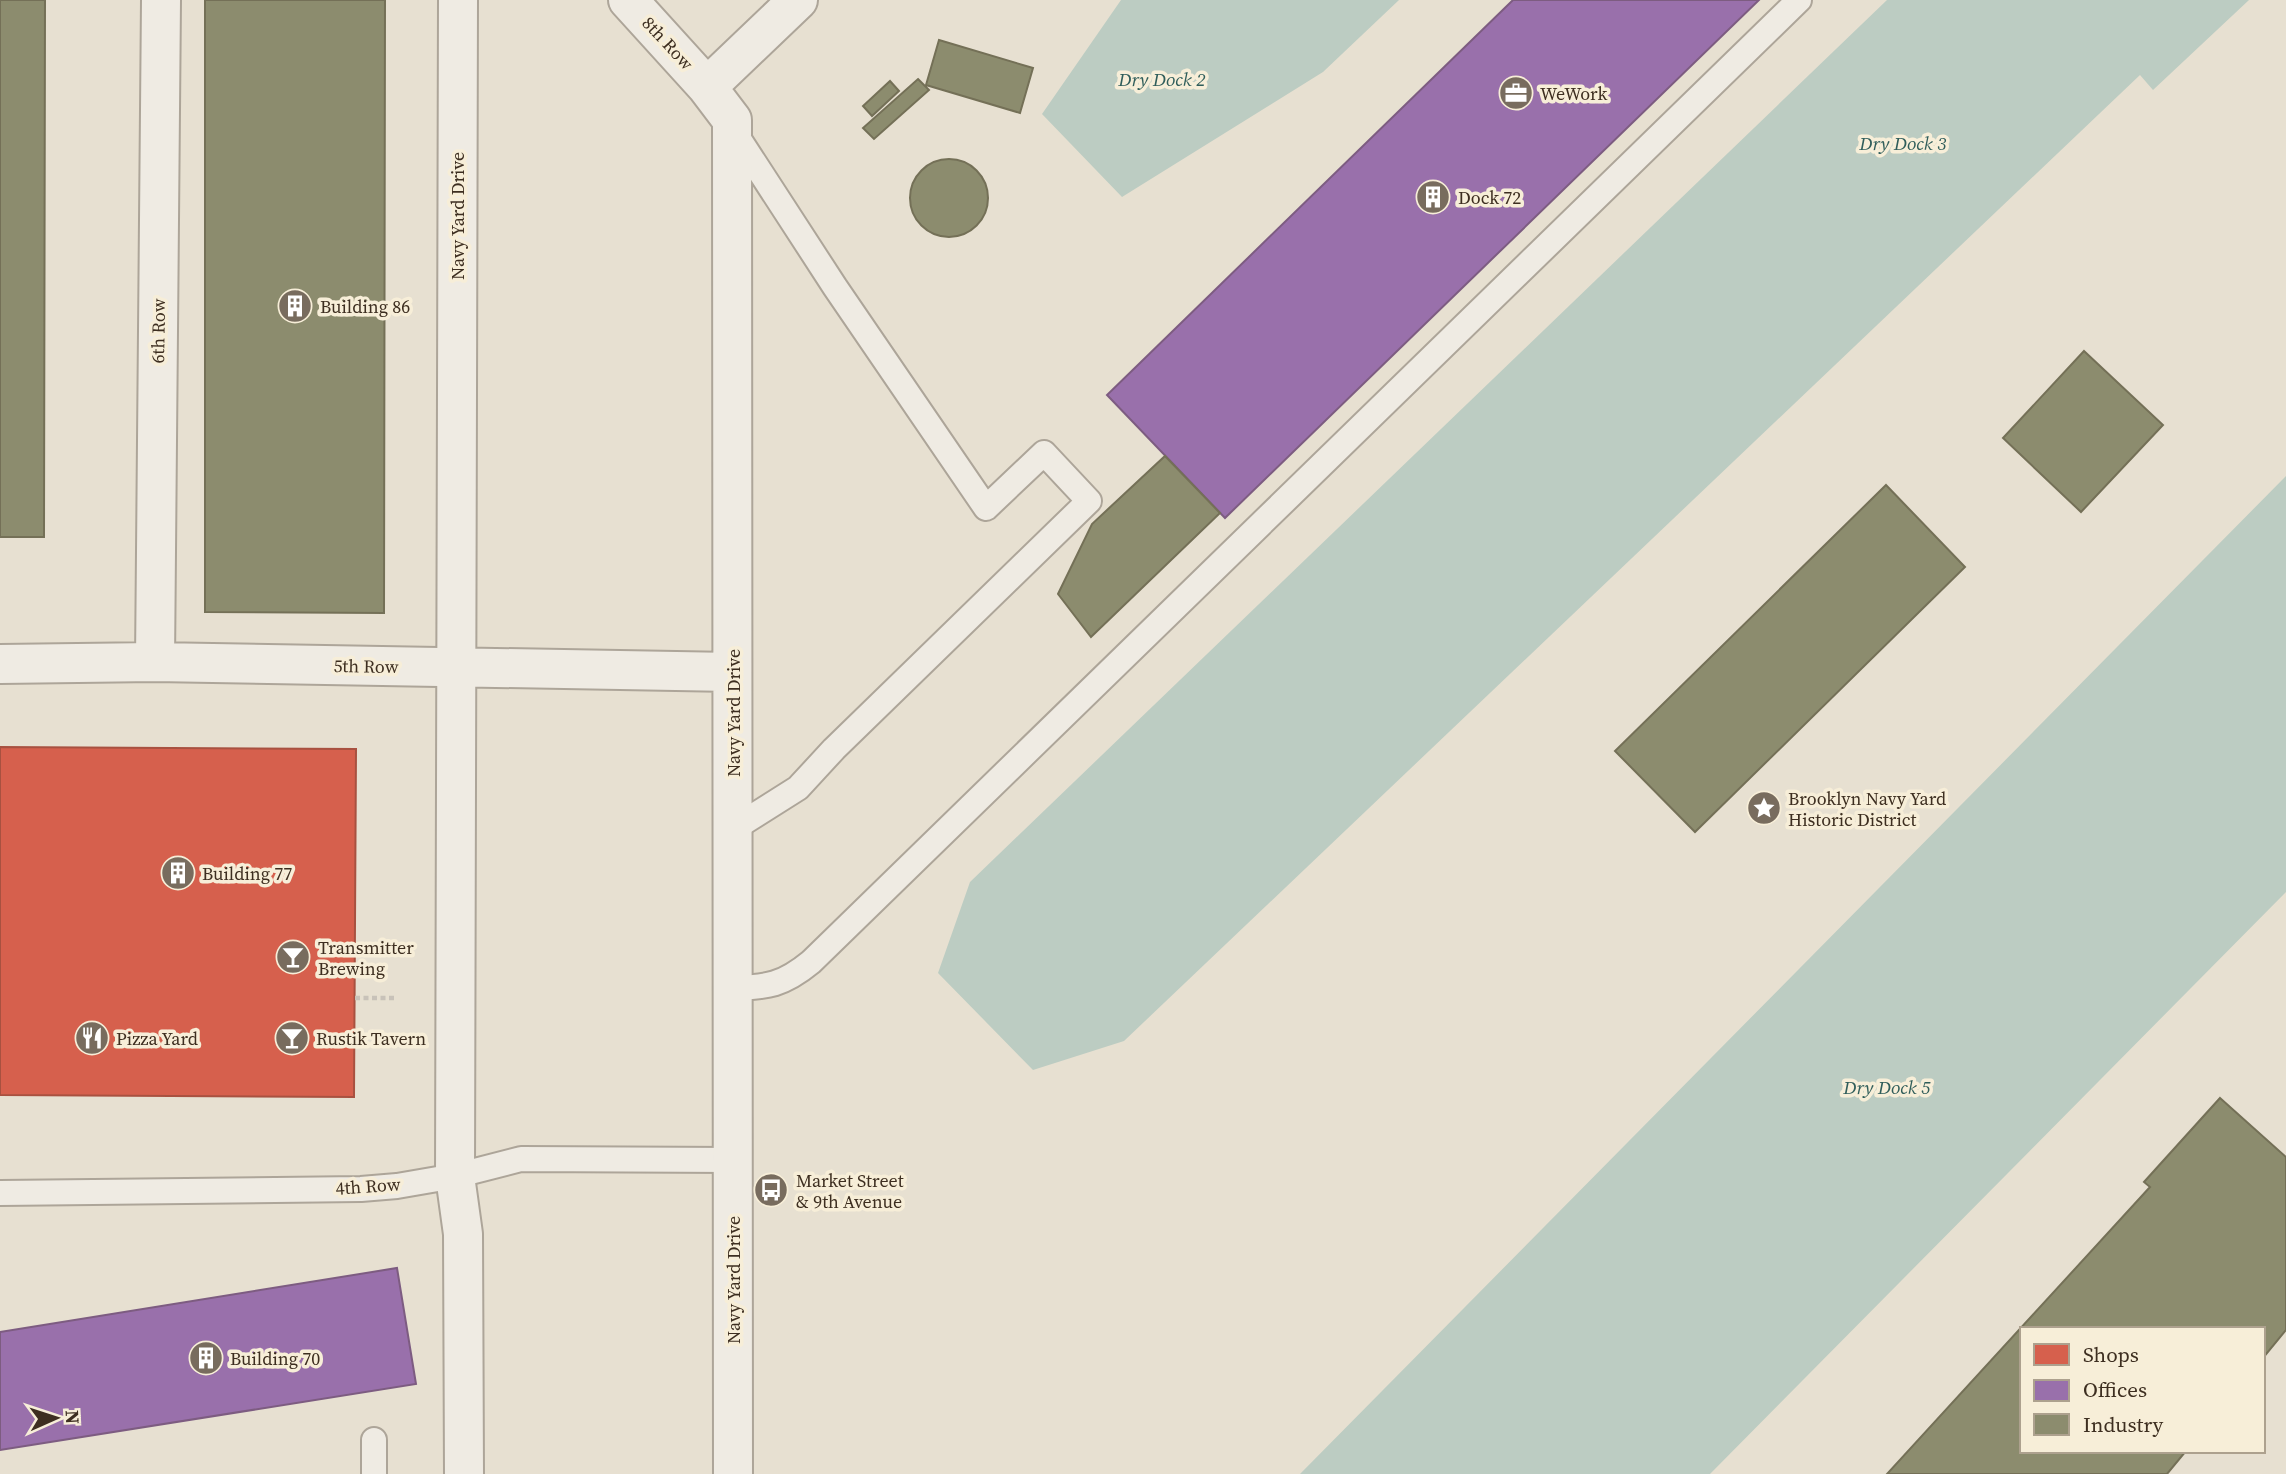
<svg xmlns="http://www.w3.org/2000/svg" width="2286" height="1474" viewBox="0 0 2286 1474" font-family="'Source Serif 4',serif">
<rect width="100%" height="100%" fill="#e7e0d1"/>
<path fill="#bcccc2" d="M 1121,0 L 1399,0 L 1323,72 L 1122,197 L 1042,114 Z
M 1887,0 L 2249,0 L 2153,90 L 2140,75 L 1124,1041 L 1033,1070 L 938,973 L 970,882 Z
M 2286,476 L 2286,892 L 1710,1474 L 1300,1474 Z"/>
<path fill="#d6604d" stroke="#a85140" stroke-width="2" d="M 0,747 L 356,749 L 354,1097 L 0,1095 Z"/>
<path fill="#9970ab" stroke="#7d5c81" stroke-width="2" d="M 1513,0 L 1759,0 L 1225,518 L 1107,395 Z
M 397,1268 L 416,1384 L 0,1450 L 0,1332 Z"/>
<path fill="#8c8c6e" stroke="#747057" stroke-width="2" d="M 0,0 L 45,0 L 44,537 L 0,537 Z
M 205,0 L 385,0 L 384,613 L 205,612 Z
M 939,40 L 1033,68 L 1020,113 L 926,85 Z
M 918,79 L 929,90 L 874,139 L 863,128 Z
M 890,81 L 899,91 L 872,116 L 863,106 Z
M910 198a39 39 0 1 1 78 0a39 39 0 1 1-78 0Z
M 2084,351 L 2163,425 L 2081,512 L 2003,438 Z
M 1165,456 L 1220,513 L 1091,637 L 1058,594 L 1092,524 Z
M 1886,485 L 1965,567 L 1695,832 L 1615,751 Z
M 2220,1098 L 2286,1157 L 2286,1330 L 2263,1358 L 2263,1329 L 2022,1329 L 2022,1451 L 2186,1451 L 2167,1474 L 1887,1474 L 2150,1187 L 2144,1182 Z"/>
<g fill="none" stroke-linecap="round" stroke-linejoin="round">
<g stroke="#ada599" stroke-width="28">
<path id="service" d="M 733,130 L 835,287 L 986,508 L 1044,453 L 1089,501 L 834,749 L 798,788 L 733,829
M 733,988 C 768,987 783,985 811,962 L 1799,0
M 0,1193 L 361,1189 L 397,1186 L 455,1176 L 521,1159 L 733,1160
M 374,1474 L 374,1440"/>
</g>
<g stroke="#ada599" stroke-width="42">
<path id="minor" d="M 458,0 L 455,1176 L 463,1234 L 464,1474
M 628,0 L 707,87 L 732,120 L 733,1474
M 707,87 L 798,0
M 155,662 L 161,0
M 0,664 L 155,662 L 732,672"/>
</g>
<path stroke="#c8c2b9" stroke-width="4.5" stroke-dasharray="5 3.5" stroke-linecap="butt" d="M 355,998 L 394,998"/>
<use href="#service" stroke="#efebe3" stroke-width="24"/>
<use href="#minor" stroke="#efebe3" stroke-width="38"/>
</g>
<defs>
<g id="office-disc" transform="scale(1.75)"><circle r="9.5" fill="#786c5e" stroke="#f7eed8"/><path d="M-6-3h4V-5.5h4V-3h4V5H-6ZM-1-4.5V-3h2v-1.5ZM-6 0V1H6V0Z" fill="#fff"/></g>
<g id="building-disc" transform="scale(1.75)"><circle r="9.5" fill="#786c5e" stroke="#f7eed8"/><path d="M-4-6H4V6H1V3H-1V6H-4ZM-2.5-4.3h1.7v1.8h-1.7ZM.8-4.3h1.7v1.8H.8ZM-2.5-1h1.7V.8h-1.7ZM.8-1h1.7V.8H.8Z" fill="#fff"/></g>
<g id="sight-disc" transform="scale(1.75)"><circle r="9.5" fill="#786c5e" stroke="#f7eed8"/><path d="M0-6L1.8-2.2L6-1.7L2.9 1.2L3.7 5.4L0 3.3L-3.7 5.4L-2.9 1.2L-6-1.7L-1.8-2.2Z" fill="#fff"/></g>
<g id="bar-disc" transform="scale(1.75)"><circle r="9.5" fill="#786c5e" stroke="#f7eed8"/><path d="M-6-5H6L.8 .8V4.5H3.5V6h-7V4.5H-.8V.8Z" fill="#fff"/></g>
<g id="restaurant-disc" transform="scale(1.75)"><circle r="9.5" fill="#786c5e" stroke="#f7eed8"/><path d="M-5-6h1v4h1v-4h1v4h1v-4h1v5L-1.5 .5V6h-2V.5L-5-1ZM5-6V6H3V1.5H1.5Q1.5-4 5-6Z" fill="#fff"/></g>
<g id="bus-disc" transform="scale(1.75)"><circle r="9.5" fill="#786c5e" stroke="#f7eed8"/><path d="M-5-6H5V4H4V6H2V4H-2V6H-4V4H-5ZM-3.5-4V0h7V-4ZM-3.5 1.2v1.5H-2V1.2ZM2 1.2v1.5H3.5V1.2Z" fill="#fff"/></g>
</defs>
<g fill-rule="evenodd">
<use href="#office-disc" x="1516" y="93"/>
<use href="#building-disc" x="1433" y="197"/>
<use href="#building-disc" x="295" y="306"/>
<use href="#sight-disc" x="1764" y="808"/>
<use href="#building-disc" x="178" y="873"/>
<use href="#bar-disc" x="293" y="957"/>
<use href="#restaurant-disc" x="92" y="1038"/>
<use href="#bar-disc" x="292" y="1038"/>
<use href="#bus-disc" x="771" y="1190"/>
<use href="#building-disc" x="206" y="1358"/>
</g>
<g text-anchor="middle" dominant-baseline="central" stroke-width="7" stroke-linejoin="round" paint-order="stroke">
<g font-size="18" fill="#3d2e20" stroke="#f7eed8">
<text transform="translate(668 43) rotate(47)">8th Row</text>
<text transform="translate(457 216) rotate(-90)">Navy Yard Drive</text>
<text transform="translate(158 331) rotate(-89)">6th Row</text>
<text transform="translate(366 666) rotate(1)">5th Row</text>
<text transform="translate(733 713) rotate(-90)">Navy Yard Drive</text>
<text transform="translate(368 1186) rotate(-4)">4th Row</text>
<text transform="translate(733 1280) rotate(-90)">Navy Yard Drive</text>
</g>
<g font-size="18" fill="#3d2e20" stroke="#f7eed8" text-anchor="start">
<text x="1540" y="93">WeWork</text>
<text x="1458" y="197">Dock 72</text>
<text x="320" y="306">Building 86</text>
<text x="1788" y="798">Brooklyn Navy Yard<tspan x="1788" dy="21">Historic District</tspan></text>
<text x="202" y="873">Building 77</text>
<text x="318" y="947">Transmitter<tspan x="318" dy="21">Brewing</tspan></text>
<text x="116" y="1038">Pizza Yard</text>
<text x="316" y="1038">Rustik Tavern</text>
<text x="796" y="1180">Market Street<tspan x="796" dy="21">&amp; 9th Avenue</tspan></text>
<text x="230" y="1358">Building 70</text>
</g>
<g font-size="19" font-style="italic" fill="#2f5d5a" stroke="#f7eed8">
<text x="1162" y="79">Dry Dock 2</text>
<text x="1903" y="143">Dry Dock 3</text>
<text x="1887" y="1087">Dry Dock 5</text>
</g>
</g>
<rect x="2020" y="1327" width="245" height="126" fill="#f7eed8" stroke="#ada18e" stroke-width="2"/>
<rect x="2034" y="1344" width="35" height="21" fill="#d6604d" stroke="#ada18e" stroke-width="2"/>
<text x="2083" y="1362" font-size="21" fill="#3d2e20">Shops</text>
<rect x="2034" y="1380" width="35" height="21" fill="#9970ab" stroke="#ada18e" stroke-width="2"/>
<text x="2083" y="1397" font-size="21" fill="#3d2e20">Offices</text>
<rect x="2034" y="1414" width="35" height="21" fill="#8c8c6e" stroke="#ada18e" stroke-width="2"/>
<text x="2083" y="1432" font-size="21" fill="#3d2e20">Industry</text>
<g transform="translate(56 1418) rotate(87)" stroke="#f7eed8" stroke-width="5" paint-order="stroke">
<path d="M0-5L12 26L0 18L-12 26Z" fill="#3d2e20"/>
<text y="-10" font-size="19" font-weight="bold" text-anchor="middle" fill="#3d2e20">N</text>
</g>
</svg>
